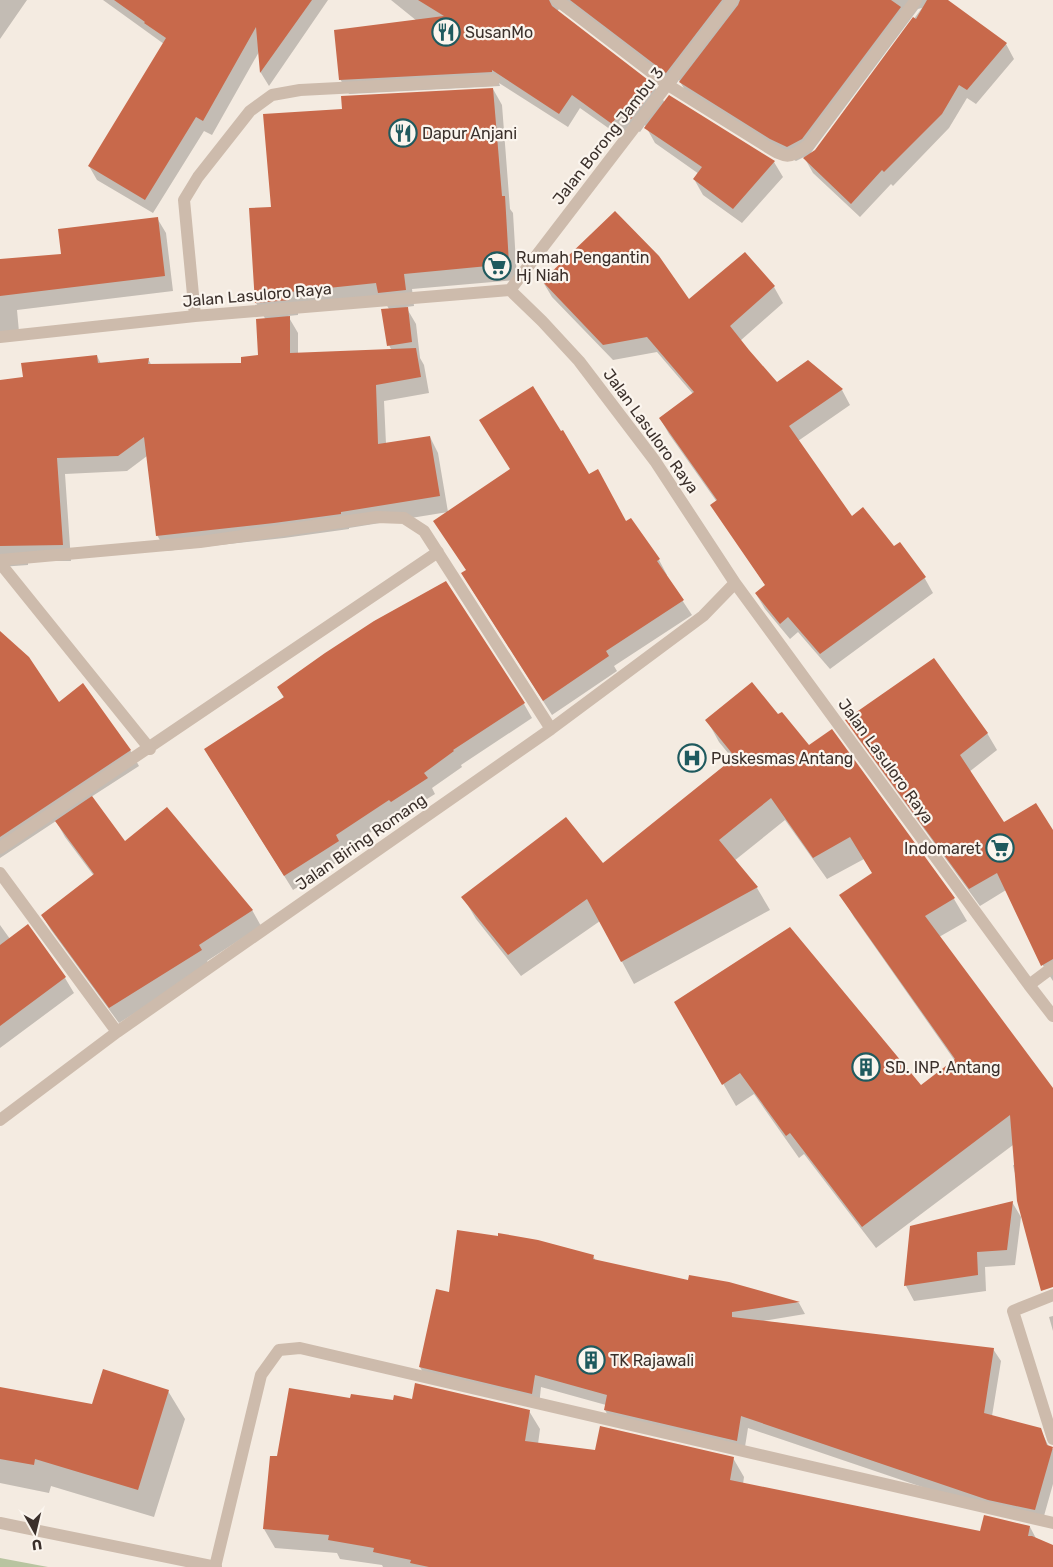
<svg xmlns="http://www.w3.org/2000/svg" width="1053" height="1567" viewBox="0 0 1053 1567" font-family="Rubik,sans-serif">
<rect width="100%" height="100%" fill="#f4ebe1"/>
<path fill="#b8c4a0" d="M 0,1558 L 48,1567 L 0,1567 Z"/>
<path fill="#0003" fill-rule="evenodd" d="M 0,0 L 27,0 L 0,39 Z
M 103,0 L 328,0 L 269,86 L 261,73 L 260,50 L 212,135 L 204,131 L 153,213 L 97,180 L 89,166 L 164,44 Z
M 391,0 L 946,0 L 1006,44 L 1014,59 L 976,104 L 967,98 L 949,128 L 893,186 L 891,184 L 860,217 L 813,173 L 804,157 L 796,161 L 780,153 L 689,97 L 679,80 L 674,87 L 559,9 L 557,12 L 655,87 L 665,103 L 774,162 L 783,177 L 742,223 L 703,195 L 694,179 L 699,174 L 655,143 L 645,125 L 640,132 L 629,125 L 621,137 L 580,108 L 568,127 L 499,83 L 500,86 L 349,94 L 340,79 L 417,21 ZM 922,8 L 815,151 L 810,154 L 918,9 Z
M 493,89 L 502,105 L 510,209 L 513,213 L 517,280 L 412,289 L 414,306 L 406,307 L 416,324 L 420,358 L 424,365 L 429,393 L 384,401 L 386,444 L 430,437 L 438,453 L 448,512 L 349,528 L 349,529 L 284,538 L 166,551 L 157,535 L 147,456 L 127,471 L 65,474 L 71,561 L 28,561 L 28,565 L 0,567 L 0,381 L 24,378 L 97,356 L 101,364 L 148,359 L 152,366 L 243,364 L 259,357 L 266,320 L 256,303 L 272,208 L 344,110 ZM 383,299 L 389,309 L 389,345 L 392,351 L 298,354 L 298,333 L 288,316 L 298,315 L 298,307 Z
M 157,218 L 166,233 L 173,291 L 17,310 L 19,332 L 0,334 L 0,260 L 63,256 Z
M 745,253 L 774,287 L 783,303 L 740,341 L 777,383 L 842,390 L 850,405 L 798,441 L 852,518 L 894,548 L 924,577 L 933,593 L 830,669 L 798,632 L 790,639 L 765,609 L 756,594 L 766,586 L 712,505 L 717,502 L 669,434 L 660,418 L 693,394 L 657,352 L 613,360 L 552,297 L 543,282 L 689,301 Z
M 588,476 L 626,523 L 631,520 L 659,560 L 667,575 L 666,576 L 692,615 L 614,666 L 617,671 L 552,715 L 471,588 Z
M 0,633 L 59,704 L 130,750 L 139,766 L 91,797 L 124,842 L 252,910 L 261,926 L 207,961 L 210,966 L 119,1023 L 51,930 L 42,915 L 94,876 L 65,837 L 56,821 L 0,858 Z
M 278,688 L 524,704 L 532,718 L 461,765 L 462,767 L 432,788 L 435,794 L 400,816 L 398,814 L 344,850 L 347,856 L 293,890 L 214,764 L 284,698 Z
M 778,716 L 809,747 L 831,731 L 954,899 L 967,921 L 939,937 L 1053,1090 L 1053,1276 L 1033,1247 L 1013,1165 L 1025,1164 L 1013,1145 L 876,1248 L 804,1154 L 799,1158 L 754,1094 L 736,1106 L 676,1002 L 921,1087 L 955,1061 L 854,917 L 841,895 L 873,874 L 864,859 L 827,879 L 785,820 L 734,861 L 757,888 L 770,910 L 634,984 L 600,921 L 521,976 L 476,919 L 463,897 L 603,865 L 733,759 L 719,742 L 707,720 Z
M 847,720 L 987,733 L 997,750 L 969,772 L 1003,824 L 1053,832 L 1053,981 L 1042,964 L 1006,890 L 980,906 L 857,737 Z
M 0,925 L 10,939 L 65,978 L 74,993 L 0,1048 Z
M 1012,1202 L 1021,1217 L 1015,1265 L 985,1267 L 986,1291 L 914,1301 L 906,1286 L 911,1227 Z
M 593,1256 L 596,1261 L 689,1281 L 729,1284 L 799,1303 L 805,1314 L 763,1321 L 993,1349 L 1001,1361 L 992,1416 L 1040,1429 L 1049,1447 L 1053,1449 L 1053,1484 L 1042,1523 L 996,1512 L 748,1428 L 744,1453 L 612,1423 L 605,1410 L 606,1405 L 541,1387 L 539,1406 L 427,1380 L 420,1367 L 450,1293 Z
M 1053,1316 L 1053,1331 L 1049,1317 Z
M 0,1388 L 93,1406 L 168,1391 L 185,1419 L 154,1517 L 51,1486 L 49,1493 L 0,1483 Z
M 351,1400 L 394,1401 L 413,1400 L 529,1411 L 540,1429 L 538,1444 L 596,1451 L 733,1458 L 744,1477 L 743,1484 L 981,1533 L 1030,1527 L 1040,1546 L 1017,1567 L 383,1567 L 382,1565 L 340,1559 L 337,1553 L 275,1548 L 264,1529 L 271,1457 L 278,1458 Z"/>
<path fill="#c8694b" d="M 114,0 L 312,0 L 260,73 L 256,27 L 203,121 L 196,117 L 145,200 L 88,166 L 166,38 L 144,23 L 145,22 Z
M 418,0 L 549,0 L 552,6 L 656,86 L 631,119 L 620,111 L 612,124 L 572,95 L 559,114 L 492,70 L 492,72 L 339,80 L 334,30 L 444,16 Z
M 570,0 L 722,0 L 666,73 Z
M 740,0 L 891,0 L 901,7 L 802,139 L 787,147 L 770,139 L 679,82 L 738,5 Z
M 927,0 L 948,0 L 1007,43 L 967,90 L 959,85 L 942,114 L 884,172 L 882,170 L 851,204 L 803,158 L 815,150 L 913,17 L 916,19 Z
M 493,88 L 502,196 L 505,196 L 509,264 L 404,274 L 406,290 L 378,293 L 376,283 L 290,292 L 290,300 L 255,303 L 249,208 L 271,207 L 263,114 L 342,109 L 341,96 Z
M 669,95 L 775,161 L 733,209 L 693,179 L 702,167 L 644,128 Z
M 615,211 L 659,256 L 689,299 L 745,252 L 775,286 L 730,326 L 749,350 L 777,382 L 808,360 L 843,389 L 789,426 L 852,516 L 863,507 L 894,546 L 900,542 L 926,577 L 820,654 L 788,617 L 780,624 L 755,593 L 765,585 L 710,505 L 717,500 L 659,418 L 694,392 L 647,337 L 603,345 L 542,281 Z
M 158,217 L 165,276 L 0,296 L 0,259 L 61,254 L 58,229 Z
M 408,307 L 412,342 L 387,346 L 381,309 Z
M 290,316 L 290,353 L 416,348 L 421,377 L 376,385 L 378,444 L 430,436 L 440,496 L 341,512 L 341,514 L 274,523 L 156,536 L 144,437 L 118,456 L 57,458 L 63,545 L 0,546 L 0,380 L 23,377 L 21,363 L 97,355 L 98,363 L 149,358 L 148,364 L 241,363 L 241,357 L 258,355 L 256,319 Z
M 533,386 L 561,431 L 563,430 L 589,474 L 598,469 L 626,521 L 631,518 L 660,559 L 657,561 L 684,600 L 606,651 L 609,656 L 543,701 L 461,573 L 466,570 L 433,521 L 510,469 L 479,420 Z
M 446,581 L 525,703 L 453,750 L 454,751 L 424,773 L 428,778 L 391,802 L 389,800 L 336,835 L 339,841 L 284,876 L 204,749 L 284,697 L 277,687 L 325,653 L 374,621 Z
M 0,631 L 29,657 L 59,702 L 83,683 L 131,750 L 0,837 Z
M 934,658 L 988,733 L 960,755 L 1004,822 L 1036,803 L 1053,830 L 1053,959 L 1041,966 L 997,873 L 969,889 L 845,720 Z
M 752,682 L 778,714 L 782,712 L 809,745 L 832,729 L 955,898 L 925,916 L 1053,1088 L 1053,1287 L 1041,1291 L 1017,1201 L 1010,1115 L 862,1227 L 790,1133 L 786,1136 L 740,1073 L 722,1085 L 674,1002 L 790,927 L 921,1085 L 955,1059 L 839,895 L 872,873 L 850,837 L 813,858 L 771,798 L 719,840 L 758,887 L 621,962 L 587,899 L 508,955 L 461,897 L 566,817 L 603,863 L 735,757 L 705,720 Z
M 92,796 L 125,841 L 167,807 L 253,910 L 199,945 L 202,950 L 109,1008 L 41,915 L 94,874 L 55,821 Z
M 28,924 L 66,977 L 0,1026 L 0,945 Z
M 1013,1201 L 1007,1250 L 977,1252 L 978,1275 L 904,1286 L 910,1226 Z
M 457,1230 L 498,1236 L 498,1233 L 538,1240 L 594,1255 L 593,1259 L 688,1280 L 689,1275 L 729,1282 L 800,1302 L 732,1312 L 732,1317 L 994,1348 L 984,1413 L 1041,1428 L 1047,1445 L 1053,1447 L 1035,1510 L 988,1500 L 741,1416 L 737,1441 L 604,1410 L 607,1395 L 535,1375 L 532,1394 L 419,1367 L 436,1289 L 449,1292 Z
M 103,1369 L 169,1390 L 138,1490 L 35,1459 L 34,1465 L 0,1459 L 0,1387 L 92,1404 Z
M 415,1383 L 530,1410 L 525,1441 L 595,1450 L 600,1426 L 734,1457 L 730,1480 L 980,1531 L 984,1515 L 1030,1526 L 1028,1536 L 1032,1536 L 1053,1545 L 1053,1567 L 429,1567 L 410,1563 L 411,1560 L 373,1552 L 374,1548 L 328,1540 L 329,1535 L 263,1529 L 270,1456 L 277,1456 L 289,1388 L 350,1398 L 351,1394 L 393,1400 L 394,1395 L 412,1399 Z"/>
<g fill="none" stroke-linecap="round" stroke-linejoin="round">
<path stroke="#cdbbac" stroke-width="12" d="M 557,0 L 668,85 L 766,146 C 786,158 788,160 808,145 L 916,0
M 510,290 L 732,0
M 195,316 L 184,200 L 198,177 L 250,111 L 272,95 L 300,90 L 494,80
M 0,337 L 195,316 L 510,290 L 542,321 L 579,361 L 655,461 L 735,583 L 1029,985 L 1053,1016
M 0,560 L 200,542 L 377,517 L 404,518 L 424,531 L 551,729
M 0,563 L 150,749
M 0,848 L 438,552
M 0,873 L 117,1032
M 1029,985 L 1053,967
M 0,1120 L 117,1032 L 551,729 L 703,616 L 735,583
M 1053,1295 L 1013,1311 L 1053,1439
M 215,1567 L 261,1375 L 279,1350 L 300,1348 L 1053,1523"/>
<path stroke="#cdbbac" stroke-width="12" d="M 0,1523 L 216,1567"/>
</g>
<defs>
<g id="restaurant-ring" transform="scale(1.4375)"><circle r="9.5" fill="#fbf5ee" stroke="#1f5a5e" stroke-width="1.5"/><path d="M-5-6h1v4h1v-4h1v4h1v-4h1v5L-1.5 .5V6h-2V.5L-5-1ZM5-6V6H3V1.5H1.5Q1.5-4 5-6Z" fill="#1f5a5e"/></g>
<g id="supermarket-ring" transform="scale(1.4375)"><circle r="9.5" fill="#fbf5ee" stroke="#1f5a5e" stroke-width="1.5"/><path d="M-6-5.5h2.5l.6 2H6L4.5 2H-2.5L-4.4-4H-6ZM-1.5 3.2a1.3 1.3 0 1 0 .1 0ZM3 3.2a1.3 1.3 0 1 0 .1 0Z" fill="#1f5a5e"/></g>
<g id="hospital-ring" transform="scale(1.4375)"><circle r="9.5" fill="#fbf5ee" stroke="#1f5a5e" stroke-width="1.5"/><path d="M-5-5h3v3.5h4V-5h3V5h-3V1.5h-4V5h-3Z" fill="#1f5a5e"/></g>
<g id="building-ring" transform="scale(1.4375)"><circle r="9.5" fill="#fbf5ee" stroke="#1f5a5e" stroke-width="1.5"/><path d="M-4-6H4V6H1V3H-1V6H-4ZM-2.5-4.3h1.7v1.8h-1.7ZM.8-4.3h1.7v1.8H.8ZM-2.5-1h1.7V.8h-1.7ZM.8-1h1.7V.8H.8Z" fill="#1f5a5e"/></g>
</defs>
<g fill-rule="evenodd">
<use href="#restaurant-ring" x="446" y="32"/>
<use href="#restaurant-ring" x="403" y="133"/>
<use href="#supermarket-ring" x="497" y="266"/>
<use href="#hospital-ring" x="692" y="758"/>
<use href="#supermarket-ring" x="1000" y="848"/>
<use href="#building-ring" x="866" y="1067"/>
<use href="#building-ring" x="591" y="1360"/>
</g>
<g text-anchor="middle" dominant-baseline="central" stroke-width="4.5" stroke-linejoin="round" paint-order="stroke">
<g font-size="16" fill="#3b302b" stroke="#fbf5ee" text-anchor="start">
<text x="465" y="32">SusanMo</text>
<text x="422" y="133">Dapur Anjani</text>
<text x="516" y="257">Rumah Pengantin<tspan x="516" dy="18">Hj Niah</tspan></text>
<text x="711" y="758">Puskesmas Antang</text>
<text x="981" y="848" text-anchor="end">Indomaret</text>
<text x="885" y="1067">SD. INP. Antang</text>
<text x="610" y="1360">TK Rajawali</text>
</g>
<g font-size="16" fill="#3b302b" stroke="#fbf5ee">
<text transform="translate(608 136) rotate(-52)">Jalan Borong Jambu 3</text>
<text transform="translate(257 295) rotate(-5)">Jalan Lasuloro Raya</text>
<text transform="translate(651 431) rotate(54)">Jalan Lasuloro Raya</text>
<text transform="translate(886 761) rotate(54)">Jalan Lasuloro Raya</text>
<text transform="translate(361 842) rotate(-35)">Jalan Biring Romang</text>
</g>
</g>
<g transform="translate(35 1532) rotate(172)" stroke="#fbf5ee" stroke-width="4" paint-order="stroke">
<path d="M0-4L9 19L0 12L-9 19Z" fill="#3b302b"/>
<text y="-8" font-size="14" font-weight="bold" text-anchor="middle" fill="#3b302b">U</text>
</g>
</svg>
